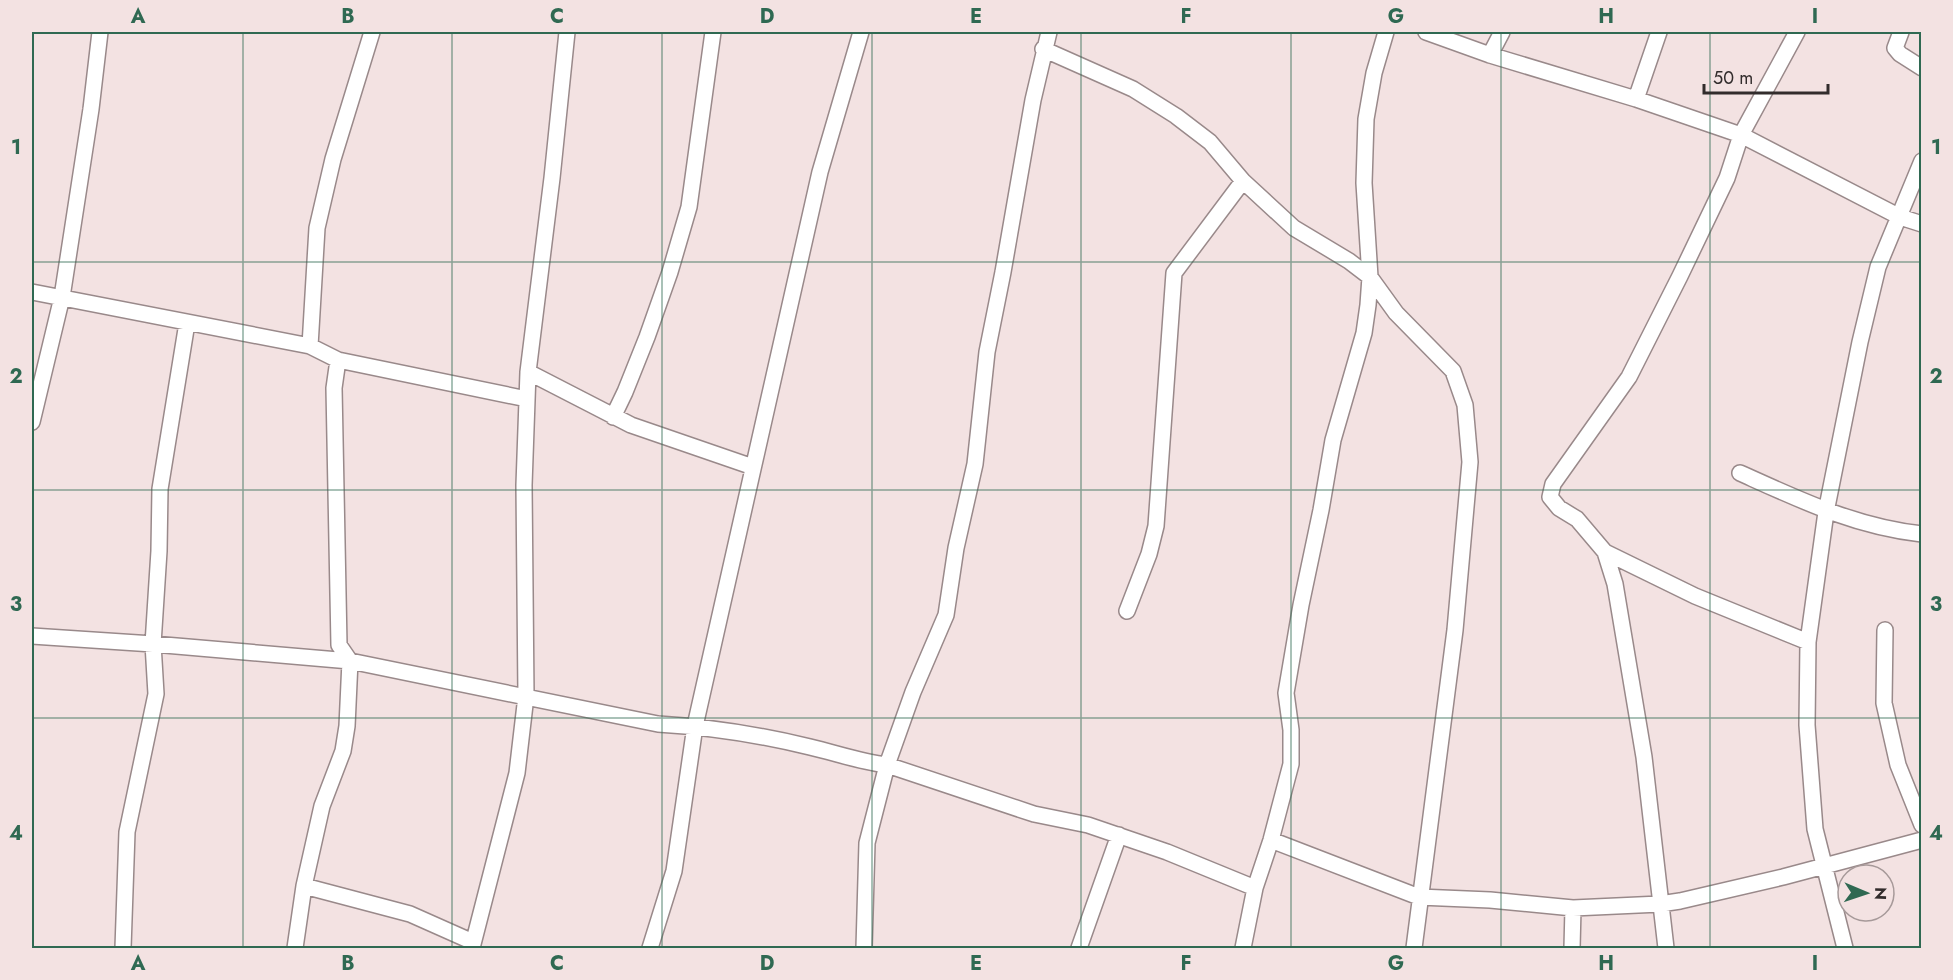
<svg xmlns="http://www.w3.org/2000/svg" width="1953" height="980" viewBox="0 0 1953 980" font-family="Jost,sans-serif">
<rect width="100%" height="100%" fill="#f3e2e2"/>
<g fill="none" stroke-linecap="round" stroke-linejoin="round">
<g stroke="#99898a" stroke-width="18">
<path id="minor" d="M 1426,32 L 1490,55 L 1636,99 L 1741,135 L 1900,217 L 1922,224
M 1901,32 L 1895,48 L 1900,54 L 1922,68
M 1043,49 L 1133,89 L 1176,116 L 1210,142 L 1243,181 L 1294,228 L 1349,261 L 1370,277 L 1396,313 L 1453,371 L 1465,405 L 1470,462 L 1455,630 L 1414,948
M 1490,55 L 1502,32
M 1636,99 L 1659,32
M 32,292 L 310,346 L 338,360 L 527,399
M 310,346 L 317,228 L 333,159 L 372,32
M 528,372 L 631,425 L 753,467
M 613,417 L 625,392 L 647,337 L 670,272 L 689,207 L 713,32
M 32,422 L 62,297 L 91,109 L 100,32
M 1740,473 C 1800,500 1856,527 1922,534
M 1605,552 L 1695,596 L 1808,642
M 1127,611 L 1149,554 L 1156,526 L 1174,273 L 1243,181
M 1885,630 L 1884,703 L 1898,765 L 1922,825
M 32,636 L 153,644 L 350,661 L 658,724 C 709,727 761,735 810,747 C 836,753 861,762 887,765 L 1034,814 L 1088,825 L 1167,852 L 1255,888
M 1271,840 L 1419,897 L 1490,900 L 1573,908 L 1660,904 L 1680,901 L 1783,877 L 1922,840
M 304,886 L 410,914 L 473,942
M 123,948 L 127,832 L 156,694 L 153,644 L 159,551 L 160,489 L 187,323
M 295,948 L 304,886 L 322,806 L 343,751 L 347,726 L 350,661 L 339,645 L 334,388 L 338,360
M 472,948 L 517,773 L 526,696 L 524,485 L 528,372 L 552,178 L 567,32
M 650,948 L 674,871 L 695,726 L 820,172 L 861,32
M 864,948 L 867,843 L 887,765 L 913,692 L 946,615 L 956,548 L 975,464 L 987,352 L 1003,272 L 1033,100 L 1049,32
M 1079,948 L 1119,835
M 1243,948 L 1255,888 L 1271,840 L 1291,764 L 1291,730 L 1286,693 L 1301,605 L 1321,510 L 1333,440 L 1364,333 L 1368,305 L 1370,277 L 1364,183 L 1366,119 L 1374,73 L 1386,32
M 1572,948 L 1573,908
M 1666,948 L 1644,757 L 1615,584 L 1605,552 L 1577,519 L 1559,508 L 1550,497 L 1553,484 L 1629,377 L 1680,276 L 1727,178 L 1741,135 L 1797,32
M 1845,948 L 1815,829 L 1807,725 L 1808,642 L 1826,512 L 1860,342 L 1878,267 L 1922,161"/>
</g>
<use href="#minor" stroke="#fff" stroke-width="15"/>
</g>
<path fill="none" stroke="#2f6952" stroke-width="1.5" stroke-opacity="0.55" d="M 243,32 L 243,948M 452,32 L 452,948M 662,32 L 662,948M 872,32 L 872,948M 1081,32 L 1081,948M 1291,32 L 1291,948M 1501,32 L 1501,948M 1710,32 L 1710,948M 32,262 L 1922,262M 32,490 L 1922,490M 32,718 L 1922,718"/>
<rect width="1953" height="980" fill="none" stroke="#f3e2e2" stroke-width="66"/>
<g transform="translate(1866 893) rotate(92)"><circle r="28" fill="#f3e2e2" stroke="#a69999" stroke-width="1.5"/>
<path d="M0-4.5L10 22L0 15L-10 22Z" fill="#2f6952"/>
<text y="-9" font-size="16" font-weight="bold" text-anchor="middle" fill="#322c2c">N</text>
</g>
<path d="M1704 84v9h124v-9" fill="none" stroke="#322c2c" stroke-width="3"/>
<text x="1713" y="84" font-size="18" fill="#322c2c" stroke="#f3e2e2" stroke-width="4.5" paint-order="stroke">50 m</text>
<rect x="33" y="33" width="1887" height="914" fill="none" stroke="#2f6952" stroke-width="2"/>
<g font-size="20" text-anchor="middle" font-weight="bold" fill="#2f6952">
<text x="138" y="23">A</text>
<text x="348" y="23">B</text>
<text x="557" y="23">C</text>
<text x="767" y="23">D</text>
<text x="976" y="23">E</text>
<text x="1186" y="23">F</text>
<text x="1396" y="23">G</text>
<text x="1606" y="23">H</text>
<text x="1815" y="23">I</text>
<text x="16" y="154">1</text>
<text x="1936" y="154">1</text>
<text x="16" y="383">2</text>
<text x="1936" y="383">2</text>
<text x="16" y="611">3</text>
<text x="1936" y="611">3</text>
<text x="16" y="840">4</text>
<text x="1936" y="840">4</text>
<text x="138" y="970">A</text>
<text x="348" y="970">B</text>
<text x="557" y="970">C</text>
<text x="767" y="970">D</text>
<text x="976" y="970">E</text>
<text x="1186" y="970">F</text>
<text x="1396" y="970">G</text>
<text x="1606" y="970">H</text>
<text x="1815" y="970">I</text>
</g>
</svg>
